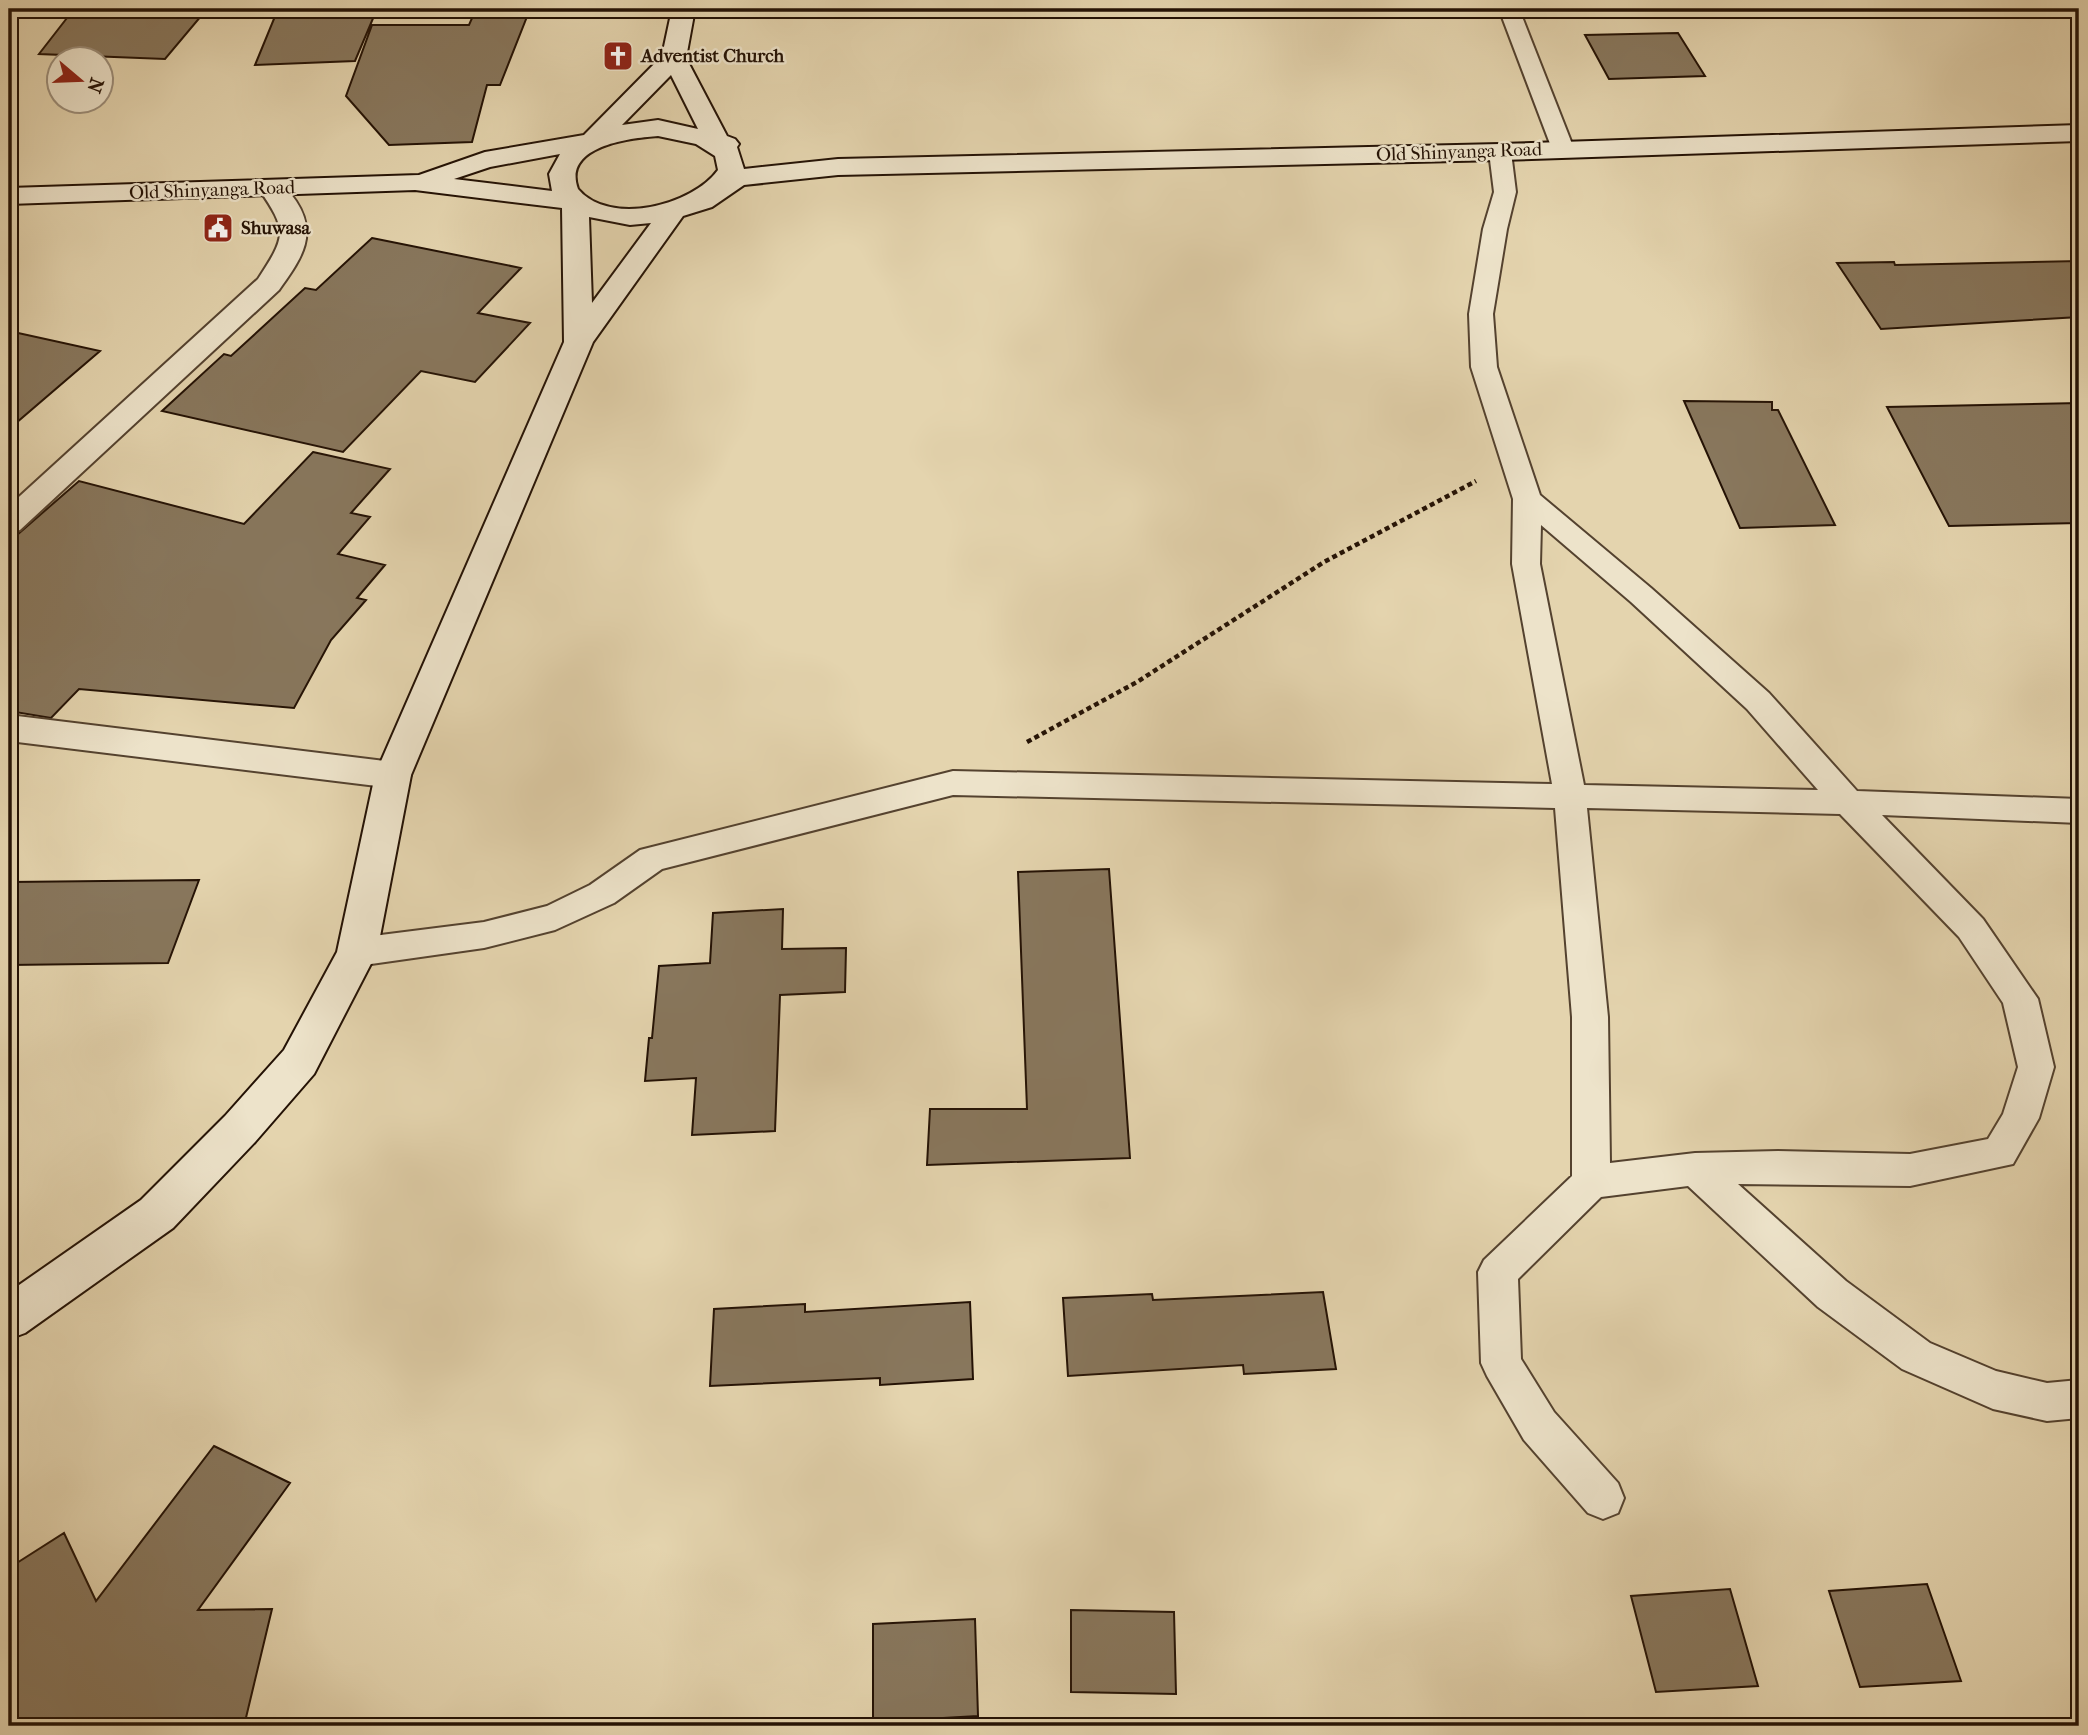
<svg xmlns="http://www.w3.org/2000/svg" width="2088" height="1735" viewBox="0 0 2088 1735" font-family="'IM FELL French Canon',serif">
<rect width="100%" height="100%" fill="#e4d4ae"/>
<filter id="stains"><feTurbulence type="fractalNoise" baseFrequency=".00286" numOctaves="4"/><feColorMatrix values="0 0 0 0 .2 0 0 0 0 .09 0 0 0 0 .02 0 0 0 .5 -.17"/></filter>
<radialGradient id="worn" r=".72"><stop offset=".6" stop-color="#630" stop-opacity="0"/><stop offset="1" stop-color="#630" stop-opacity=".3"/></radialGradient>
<path fill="#88775d" stroke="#241205" stroke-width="2" d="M 74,9 L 207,9 L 165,59 L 39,54 Z
M 278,9 L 377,9 L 355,61 L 255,65 Z
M 476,9 L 530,9 L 500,85 L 487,85 L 472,142 L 389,145 L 346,96 L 372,25 L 469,25 Z
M 1678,33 L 1705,76 L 1609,79 L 1585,35 Z
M 372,238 L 521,268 L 478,313 L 530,323 L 475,382 L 421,371 L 343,452 L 162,411 L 224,354 L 231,356 L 305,288 L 316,290 Z
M 2079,261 L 2079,317 L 1881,329 L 1837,263 L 1894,262 L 1895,265 Z
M 9,331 L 100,351 L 9,429 Z
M 1684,401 L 1772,402 L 1772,410 L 1778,410 L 1835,525 L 1740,528 Z
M 2079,403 L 2079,523 L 1949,526 L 1887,407 Z
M 313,452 L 390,469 L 351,513 L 370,517 L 338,554 L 385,565 L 357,598 L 366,600 L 331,640 L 294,708 L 79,689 L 51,718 L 9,711 L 9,542 L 79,481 L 244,524 Z
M 1109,869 L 1130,1158 L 927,1165 L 930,1109 L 1027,1109 L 1018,872 Z
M 199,880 L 168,963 L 9,965 L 9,882 Z
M 783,909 L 782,949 L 846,948 L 845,992 L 780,995 L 775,1131 L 692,1135 L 696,1078 L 645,1081 L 649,1038 L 652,1038 L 659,966 L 710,963 L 713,913 Z
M 1323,1292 L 1336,1369 L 1244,1374 L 1243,1365 L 1068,1376 L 1063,1298 L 1152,1294 L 1153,1300 Z
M 970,1302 L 973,1379 L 880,1385 L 880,1378 L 710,1386 L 714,1309 L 805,1304 L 805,1312 Z
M 214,1446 L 290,1483 L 198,1610 L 272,1609 L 244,1726 L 9,1726 L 9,1568 L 64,1533 L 96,1601 Z
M 1927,1584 L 1961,1681 L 1860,1687 L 1829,1591 Z
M 1730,1589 L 1758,1686 L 1656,1692 L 1631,1596 Z
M 1071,1610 L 1174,1612 L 1176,1694 L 1071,1692 Z
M 975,1619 L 978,1716 L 873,1722 L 873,1624 Z"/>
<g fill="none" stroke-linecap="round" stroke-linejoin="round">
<g stroke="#54422f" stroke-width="4">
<path id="lane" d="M 1499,9 L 1519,9 L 1574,149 L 1571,154 L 1555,154 L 1552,149 Z
M 1500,145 L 1508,147 L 1511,152 L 1516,192 L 1507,229 L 1493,314 L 1497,367 L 1540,495 L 1651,588 L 1769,693 L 1857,791 L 2079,799 L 2079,823 L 1882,815 L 1983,919 L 2038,999 L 2054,1067 L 2039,1118 L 2013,1164 L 1910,1186 L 1738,1184 L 1846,1281 L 1930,1343 L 1996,1371 L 2047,1383 L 2079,1380 L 2079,1418 L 2047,1421 L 1993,1409 L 1902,1369 L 1818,1307 L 1688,1186 L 1601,1197 L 1518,1279 L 1521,1359 L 1554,1412 L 1618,1483 L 1624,1498 L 1618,1513 L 1603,1519 L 1588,1513 L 1524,1440 L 1487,1376 L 1481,1363 L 1478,1272 L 1484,1260 L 1572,1176 L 1572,1017 L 1555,808 L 953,795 L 662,869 L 614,903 L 555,930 L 484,948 L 357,966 L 345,962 L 340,952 L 345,942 L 357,938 L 484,922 L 547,906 L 590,885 L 640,850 L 953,771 L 1552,784 L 1512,564 L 1513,499 L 1471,367 L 1469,314 L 1483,229 L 1494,192 L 1489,152 L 1492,147 ZM 1541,525 L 1631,602 L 1747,709 L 1818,790 L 1584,785 L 1540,564 ZM 1587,808 L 1840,814 L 1959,937 L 2003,1003 L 2018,1067 L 2003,1114 L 1988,1139 L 1910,1154 L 1778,1151 L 1695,1153 L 1610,1163 L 1608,1017 Z"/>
</g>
<g stroke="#54422f" stroke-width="4">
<path id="street" d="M 272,181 C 283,184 290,192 296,201 C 319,236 300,260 279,290 L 20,530 L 9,533 L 9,506 L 258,279 C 286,236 288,231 259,189 L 263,183 Z
M 9,715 L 393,762 L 406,766 L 411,775 L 406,784 L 393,788 L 9,741 Z"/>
</g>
<g stroke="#241205" stroke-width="4">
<path id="secondary" d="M 672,9 L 695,9 L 686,58 L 727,136 L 735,139 L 739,144 L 737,147 L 744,169 L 838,159 L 1500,144 L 2079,125 L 2079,141 L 1500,160 L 838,175 L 744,185 L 712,207 L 683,216 L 593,342 L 411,775 L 377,952 L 314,1074 L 255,1142 L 173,1228 L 25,1333 L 9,1339 L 9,1292 L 141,1200 L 225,1116 L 284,1050 L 337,952 L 375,775 L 564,342 L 562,208 L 415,190 L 9,204 L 9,188 L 419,175 L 485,152 L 584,135 L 662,56 ZM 671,75 L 698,129 L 658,120 L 622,125 ZM 658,136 L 696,144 L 715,156 L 718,170 C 693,205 610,227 578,189 C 562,146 630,138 658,136 ZM 560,154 L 549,174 L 552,191 L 454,179 L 490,167 ZM 589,217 L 630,225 L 651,223 L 592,303 Z"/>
</g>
<path stroke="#241205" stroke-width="4.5" stroke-dasharray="5 3.5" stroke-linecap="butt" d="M 1027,742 L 1137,682 L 1324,562 L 1476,481"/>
<use href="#lane" fill="#ede3ca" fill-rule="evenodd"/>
<use href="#street" fill="#ede3ca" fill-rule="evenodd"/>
<use href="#secondary" fill="#ede3ca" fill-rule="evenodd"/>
</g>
<defs>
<g id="church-square" transform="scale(1.575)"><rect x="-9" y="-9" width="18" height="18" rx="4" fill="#8f2418" stroke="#ede3ca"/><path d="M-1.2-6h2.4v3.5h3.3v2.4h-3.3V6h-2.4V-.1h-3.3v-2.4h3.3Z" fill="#fff"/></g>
<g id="civic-square" transform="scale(1.575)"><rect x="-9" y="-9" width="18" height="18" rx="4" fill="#8f2418" stroke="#ede3ca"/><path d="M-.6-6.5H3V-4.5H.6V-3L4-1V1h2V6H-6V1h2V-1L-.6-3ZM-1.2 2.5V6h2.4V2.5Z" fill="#fff"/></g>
</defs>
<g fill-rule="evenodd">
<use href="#church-square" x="618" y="56"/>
<use href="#civic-square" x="218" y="228"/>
</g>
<g text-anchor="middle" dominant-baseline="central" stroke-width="5" stroke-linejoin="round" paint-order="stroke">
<g font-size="19" font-weight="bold" fill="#241205" stroke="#ede3ca" text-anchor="start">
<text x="641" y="56">Adventist Church</text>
<text x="241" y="228">Shuwasa</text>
</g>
<g font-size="19" fill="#241205" stroke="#ede3ca">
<text transform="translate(1459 152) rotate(-2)">Old Shinyanga Road</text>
<text transform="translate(212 190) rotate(-2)">Old Shinyanga Road</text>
</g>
</g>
<rect width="2088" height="1735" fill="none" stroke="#e4d4ae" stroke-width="35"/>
<rect x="10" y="10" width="2067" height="1714" fill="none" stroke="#241205" stroke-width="3.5"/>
<rect x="18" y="18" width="2053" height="1700" fill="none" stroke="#241205" stroke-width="2"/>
<g transform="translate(80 80) rotate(109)"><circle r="33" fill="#ede3ca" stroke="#9d8f7b" stroke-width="2"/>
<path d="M0-5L12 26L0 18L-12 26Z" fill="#8f2418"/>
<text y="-10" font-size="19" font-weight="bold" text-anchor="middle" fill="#241205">N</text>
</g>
<rect width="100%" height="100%" filter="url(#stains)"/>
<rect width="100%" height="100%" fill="url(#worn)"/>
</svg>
